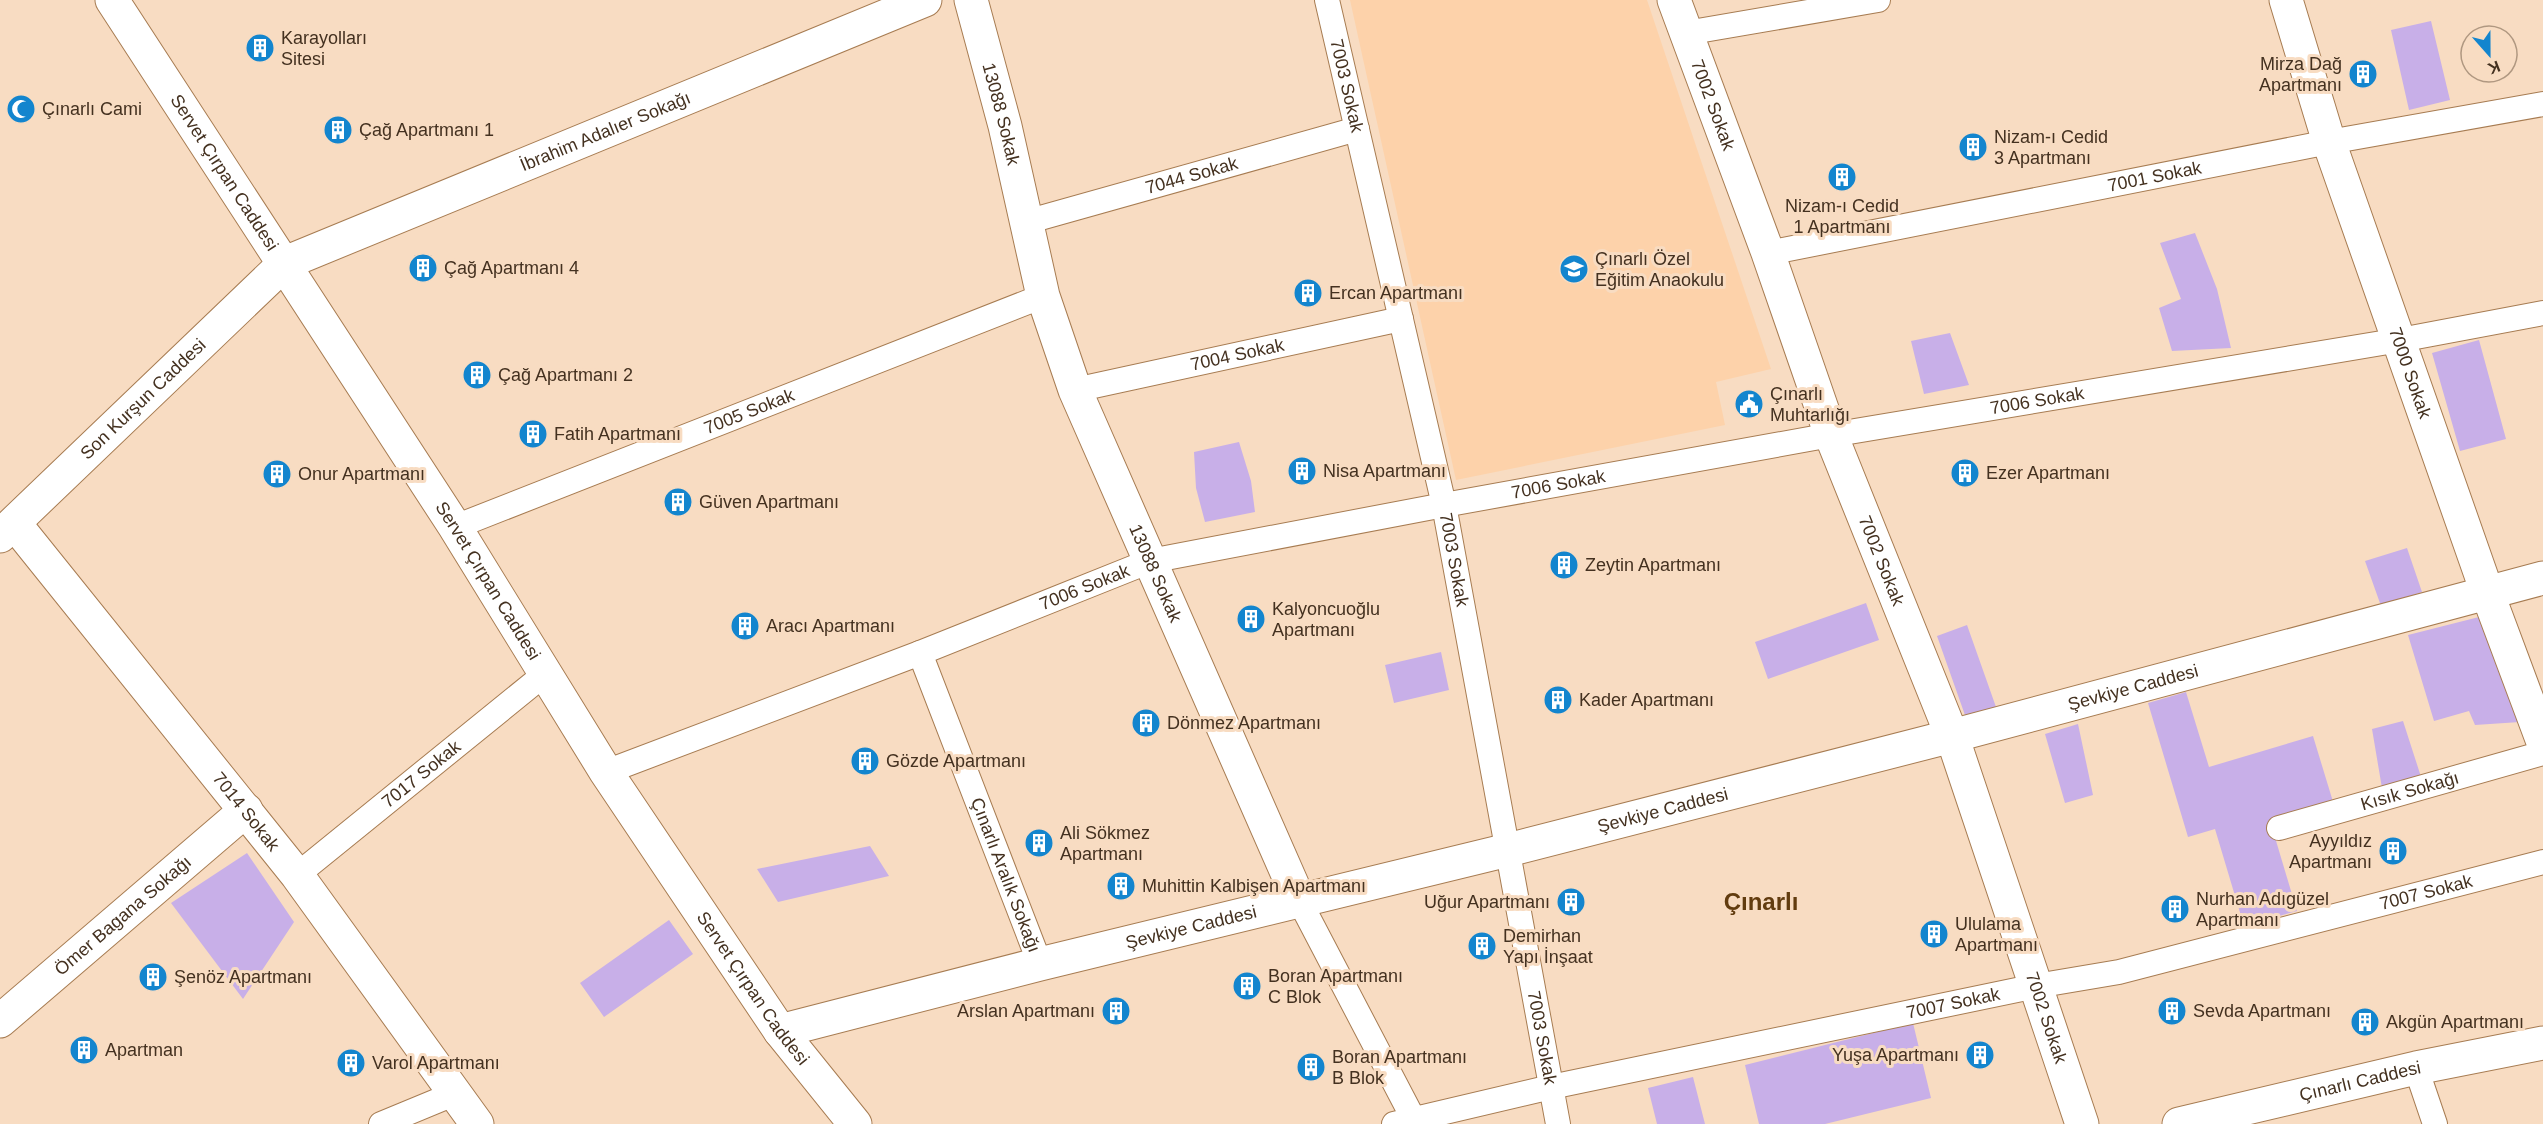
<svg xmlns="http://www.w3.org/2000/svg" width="2543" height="1124" viewBox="0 0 2543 1124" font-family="Helvetica,sans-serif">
<rect width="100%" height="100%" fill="#f8dcc2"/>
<path fill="#fdd2aa" d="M 1350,0 L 1647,0 L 1771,369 L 1716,382 L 1725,425 L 1456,480 Z"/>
<path fill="#c8afe8" d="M 2431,21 L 2450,100 L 2409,110 L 2391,30 Z
M 2195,233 L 2217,289 L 2231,348 L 2172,351 L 2159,308 L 2181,299 L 2160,243 Z
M 1950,333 L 1969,385 L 1924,394 L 1911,341 Z
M 2479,340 L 2506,439 L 2460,451 L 2432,353 Z
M 1239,442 L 1251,481 L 1255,512 L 1205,522 L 1196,488 L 1194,452 Z
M 2407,548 L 2422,592 L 2381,606 L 2365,561 Z
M 1866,603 L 1879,640 L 1768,679 L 1755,642 Z
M 2483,616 L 2520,722 L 2475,725 L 2469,711 L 2434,721 L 2408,635 Z
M 1967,625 L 1996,707 L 1966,718 L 1937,636 Z
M 1441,652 L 1449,690 L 1394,703 L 1385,665 Z
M 2186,692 L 2209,767 L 2313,736 L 2334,805 L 2271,824 L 2297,911 L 2244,926 L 2215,829 L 2188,837 L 2148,703 Z
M 2403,721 L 2423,783 L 2383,794 L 2372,729 Z
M 2078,724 L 2093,795 L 2065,803 L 2045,734 Z
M 870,846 L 889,876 L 778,902 L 757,869 Z
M 247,853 L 294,922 L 243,999 L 171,903 Z
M 669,920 L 693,954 L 604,1017 L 580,983 Z
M 1913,1023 L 1931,1098 L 1825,1124 L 1759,1124 L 1745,1065 Z
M 1693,1077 L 1705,1124 L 1657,1124 L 1648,1088 Z"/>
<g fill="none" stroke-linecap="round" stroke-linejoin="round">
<g stroke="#a77c52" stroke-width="26">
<g id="service">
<path id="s1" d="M 1327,0 L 1444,505 L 1558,1124"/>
<path d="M 1686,33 L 1878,0"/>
<path id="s2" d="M 1026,222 L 1357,129"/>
<path id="s3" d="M 1768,253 L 2329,142 L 2543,104"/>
<path id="s4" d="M 1075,390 L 1401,319"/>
<path id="s5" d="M 455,527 L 1043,296"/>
<path id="s6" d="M 920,653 L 1040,964"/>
<path id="s7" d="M 606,772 L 920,653 L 1150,561 L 1444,505 L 1831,435 L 2400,340 L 2543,313"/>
<path id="s8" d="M 2279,828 L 2543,753"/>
<path id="s9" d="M 297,875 L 546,673"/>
<path d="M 1299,900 L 1414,1120"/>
<path d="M 2416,1068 L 2435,1124"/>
<path d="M 381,1124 L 456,1093"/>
<path id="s10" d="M 1394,1124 L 1551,1087 L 2036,986 L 2119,972 L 2543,862"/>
</g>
</g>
<g stroke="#a77c52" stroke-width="35">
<g id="minor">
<path id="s11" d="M 971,0 L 1005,126 L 1043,296 L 1075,390 L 1299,900"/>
<path id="s12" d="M 1674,0 L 1768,253 L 1831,435 L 1952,736 L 2082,1124"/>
<path id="s13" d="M 2286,0 L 2329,142 L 2487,592 L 2543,742"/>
<path id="s14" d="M 15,524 L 297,875 L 477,1124"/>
<path id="s15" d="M 0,536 L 285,263 L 925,0"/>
<path id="s16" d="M 0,1021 L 246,810"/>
<path id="s17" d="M 780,1031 L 1040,964 L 1508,850 L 1952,736 L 2543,578"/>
<path id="s18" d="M 2179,1124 L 2416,1068 L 2543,1043"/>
</g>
</g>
<g stroke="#a77c52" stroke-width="35">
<g id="secondary">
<path id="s19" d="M 112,0 L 455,527 L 606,772 L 780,1031 L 855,1124"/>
</g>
</g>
<use href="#service" stroke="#fff" stroke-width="24"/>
<use href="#minor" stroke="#fff" stroke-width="33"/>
<use href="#secondary" stroke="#fff" stroke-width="33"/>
</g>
<defs>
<g id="building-disc" transform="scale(1.5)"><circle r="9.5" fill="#1385ce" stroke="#f8dcc2"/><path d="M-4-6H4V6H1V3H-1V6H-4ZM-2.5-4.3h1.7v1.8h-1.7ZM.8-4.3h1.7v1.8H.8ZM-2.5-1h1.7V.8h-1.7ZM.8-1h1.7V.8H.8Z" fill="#fff"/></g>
<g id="mosque-disc" transform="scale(1.5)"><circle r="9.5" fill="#1385ce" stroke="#f8dcc2"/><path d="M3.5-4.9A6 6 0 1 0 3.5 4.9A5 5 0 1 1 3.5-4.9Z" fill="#fff"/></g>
<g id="school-disc" transform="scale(1.5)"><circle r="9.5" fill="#1385ce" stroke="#f8dcc2"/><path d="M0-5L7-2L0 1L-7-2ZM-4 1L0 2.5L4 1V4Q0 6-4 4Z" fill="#fff"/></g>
<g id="civic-disc" transform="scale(1.5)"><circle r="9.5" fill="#1385ce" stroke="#f8dcc2"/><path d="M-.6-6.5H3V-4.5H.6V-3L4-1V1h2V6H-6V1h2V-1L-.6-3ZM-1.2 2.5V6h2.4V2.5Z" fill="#fff"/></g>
</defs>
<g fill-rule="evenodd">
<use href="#building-disc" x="260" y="48"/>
<use href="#building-disc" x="2363" y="74"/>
<use href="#mosque-disc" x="21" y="109"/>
<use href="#building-disc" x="338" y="130"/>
<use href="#building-disc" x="1973" y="147"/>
<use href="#building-disc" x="1842" y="177"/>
<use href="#building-disc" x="423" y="268"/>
<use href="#school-disc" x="1574" y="269"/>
<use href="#building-disc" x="1308" y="293"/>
<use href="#building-disc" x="477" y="375"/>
<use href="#civic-disc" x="1749" y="404"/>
<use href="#building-disc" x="533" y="434"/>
<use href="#building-disc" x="1302" y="471"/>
<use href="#building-disc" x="1965" y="473"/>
<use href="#building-disc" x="277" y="474"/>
<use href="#building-disc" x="678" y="502"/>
<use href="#building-disc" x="1564" y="565"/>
<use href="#building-disc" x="1251" y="619"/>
<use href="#building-disc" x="745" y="626"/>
<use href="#building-disc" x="1558" y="700"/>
<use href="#building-disc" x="1146" y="723"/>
<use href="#building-disc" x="865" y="761"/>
<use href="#building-disc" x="1039" y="843"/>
<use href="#building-disc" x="2393" y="851"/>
<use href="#building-disc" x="1121" y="886"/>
<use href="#building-disc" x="1571" y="902"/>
<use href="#building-disc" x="2175" y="909"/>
<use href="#building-disc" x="1934" y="934"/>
<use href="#building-disc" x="1482" y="946"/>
<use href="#building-disc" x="153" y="977"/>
<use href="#building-disc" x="1247" y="986"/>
<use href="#building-disc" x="1116" y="1011"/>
<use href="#building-disc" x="2172" y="1011"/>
<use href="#building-disc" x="2365" y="1022"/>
<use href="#building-disc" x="84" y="1050"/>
<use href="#building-disc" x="1980" y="1055"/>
<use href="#building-disc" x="351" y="1063"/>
<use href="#building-disc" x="1311" y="1067"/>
</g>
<g text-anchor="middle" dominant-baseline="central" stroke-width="6" stroke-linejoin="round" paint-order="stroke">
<g font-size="18" fill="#443120" stroke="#f8dcc2" text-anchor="start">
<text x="281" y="38">Karayolları<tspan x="281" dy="21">Sitesi</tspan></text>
<text x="2342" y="64" text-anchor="end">Mirza Dağ<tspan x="2342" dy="21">Apartmanı</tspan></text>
<text x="42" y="109">Çınarlı Cami</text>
<text x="359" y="130">Çağ Apartmanı 1</text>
<text x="1994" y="137">Nizam-ı Cedid<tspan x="1994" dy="21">3 Apartmanı</tspan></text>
<text x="1842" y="206" text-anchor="middle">Nizam-ı Cedid<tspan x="1842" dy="21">1 Apartmanı</tspan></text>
<text x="1595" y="259">Çınarlı Özel<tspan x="1595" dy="21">Eğitim Anaokulu</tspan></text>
<text x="444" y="268">Çağ Apartmanı 4</text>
<text x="1329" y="293">Ercan Apartmanı</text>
<text x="498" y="375">Çağ Apartmanı 2</text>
<text x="1770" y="394">Çınarlı<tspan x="1770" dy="21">Muhtarlığı</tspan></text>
<text x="554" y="434">Fatih Apartmanı</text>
<text x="1323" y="471">Nisa Apartmanı</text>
<text x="1986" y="473">Ezer Apartmanı</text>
<text x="298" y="474">Onur Apartmanı</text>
<text x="699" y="502">Güven Apartmanı</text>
<text x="1585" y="565">Zeytin Apartmanı</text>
<text x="1272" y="609">Kalyoncuoğlu<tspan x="1272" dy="21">Apartmanı</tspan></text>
<text x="766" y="626">Aracı Apartmanı</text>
<text x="1579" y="700">Kader Apartmanı</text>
<text x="1167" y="723">Dönmez Apartmanı</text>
<text x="886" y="761">Gözde Apartmanı</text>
<text x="1060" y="833">Ali Sökmez<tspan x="1060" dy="21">Apartmanı</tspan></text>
<text x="2372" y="841" text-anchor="end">Ayyıldız<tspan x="2372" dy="21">Apartmanı</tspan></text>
<text x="1142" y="886">Muhittin Kalbişen Apartmanı</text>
<text x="2196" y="899">Nurhan Adıgüzel<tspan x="2196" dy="21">Apartmanı</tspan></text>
<text x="1550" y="902" text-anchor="end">Uğur Apartmanı</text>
<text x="1955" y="924">Ululama<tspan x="1955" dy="21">Apartmanı</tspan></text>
<text x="1503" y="936">Demirhan<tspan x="1503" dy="21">Yapı İnşaat</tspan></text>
<text x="1268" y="976">Boran Apartmanı<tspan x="1268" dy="21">C Blok</tspan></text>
<text x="174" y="977">Şenöz Apartmanı</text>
<text x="1095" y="1011" text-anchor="end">Arslan Apartmanı</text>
<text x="2193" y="1011">Sevda Apartmanı</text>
<text x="2386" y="1022">Akgün Apartmanı</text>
<text x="105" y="1050">Apartman</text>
<text x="1959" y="1055" text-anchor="end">Yuşa Apartmanı</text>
<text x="1332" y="1057">Boran Apartmanı<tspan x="1332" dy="21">B Blok</tspan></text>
<text x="372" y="1063">Varol Apartmanı</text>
</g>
<g font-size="18" fill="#443120" stroke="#f8dcc2">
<text stroke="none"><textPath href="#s1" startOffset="88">7003 Sokak</textPath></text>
<text stroke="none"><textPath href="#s12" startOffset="112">7002 Sokak</textPath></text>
<text stroke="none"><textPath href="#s11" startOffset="118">13088 Sokak</textPath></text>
<text stroke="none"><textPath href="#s15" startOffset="741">İbrahim Adalıer Sokağı</textPath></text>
<text stroke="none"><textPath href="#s19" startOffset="206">Servet Çırpan Caddesi</textPath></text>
<text stroke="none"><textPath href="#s2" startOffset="172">7044 Sokak</textPath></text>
<text stroke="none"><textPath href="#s3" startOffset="394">7001 Sokak</textPath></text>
<text stroke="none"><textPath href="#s4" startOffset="166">7004 Sokak</textPath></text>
<text stroke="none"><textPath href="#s13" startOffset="393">7000 Sokak</textPath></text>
<text stroke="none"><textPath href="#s15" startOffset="198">Son Kurşun Caddesi</textPath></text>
<text stroke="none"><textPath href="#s7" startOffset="1485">7006 Sokak</textPath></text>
<text stroke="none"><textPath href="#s5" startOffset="316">7005 Sokak</textPath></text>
<text stroke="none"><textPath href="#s7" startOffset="999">7006 Sokak</textPath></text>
<text stroke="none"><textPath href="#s1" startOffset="574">7003 Sokak</textPath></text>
<text stroke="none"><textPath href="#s12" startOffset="598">7002 Sokak</textPath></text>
<text stroke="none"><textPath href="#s11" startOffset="604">13088 Sokak</textPath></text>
<text stroke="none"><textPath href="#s19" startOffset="692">Servet Çırpan Caddesi</textPath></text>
<text stroke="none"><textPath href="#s7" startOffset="513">7006 Sokak</textPath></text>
<text stroke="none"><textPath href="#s17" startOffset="1396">Şevkiye Caddesi</textPath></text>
<text stroke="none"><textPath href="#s9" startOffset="160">7017 Sokak</textPath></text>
<text stroke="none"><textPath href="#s8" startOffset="136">Kısık Sokağı</textPath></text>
<text stroke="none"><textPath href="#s17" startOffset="910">Şevkiye Caddesi</textPath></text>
<text stroke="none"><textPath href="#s14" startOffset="369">7014 Sokak</textPath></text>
<text stroke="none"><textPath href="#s6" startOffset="238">Çınarlı Aralık Sokağı</textPath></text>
<text stroke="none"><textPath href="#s10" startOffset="1058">7007 Sokak</textPath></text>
<text stroke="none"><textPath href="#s16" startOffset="162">Ömer Bagana Sokağı</textPath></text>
<text stroke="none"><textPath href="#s17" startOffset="424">Şevkiye Caddesi</textPath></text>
<text stroke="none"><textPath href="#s19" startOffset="1178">Servet Çırpan Caddesi</textPath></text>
<text stroke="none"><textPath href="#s10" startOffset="572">7007 Sokak</textPath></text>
<text stroke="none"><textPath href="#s12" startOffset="1084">7002 Sokak</textPath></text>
<text stroke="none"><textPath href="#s1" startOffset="1060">7003 Sokak</textPath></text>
<text stroke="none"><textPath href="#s18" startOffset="186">Çınarlı Caddesi</textPath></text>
</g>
<g font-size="24" font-weight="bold" fill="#623c0f" stroke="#f8dcc2">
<text x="1761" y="901">Çınarlı</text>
</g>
</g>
<g transform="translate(2489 54) rotate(159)"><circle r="28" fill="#f8dcc2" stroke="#b09881" stroke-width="1.5"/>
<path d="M0-4.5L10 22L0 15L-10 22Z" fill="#1385ce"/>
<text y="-9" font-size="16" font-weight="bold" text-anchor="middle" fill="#443120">K</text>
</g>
</svg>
